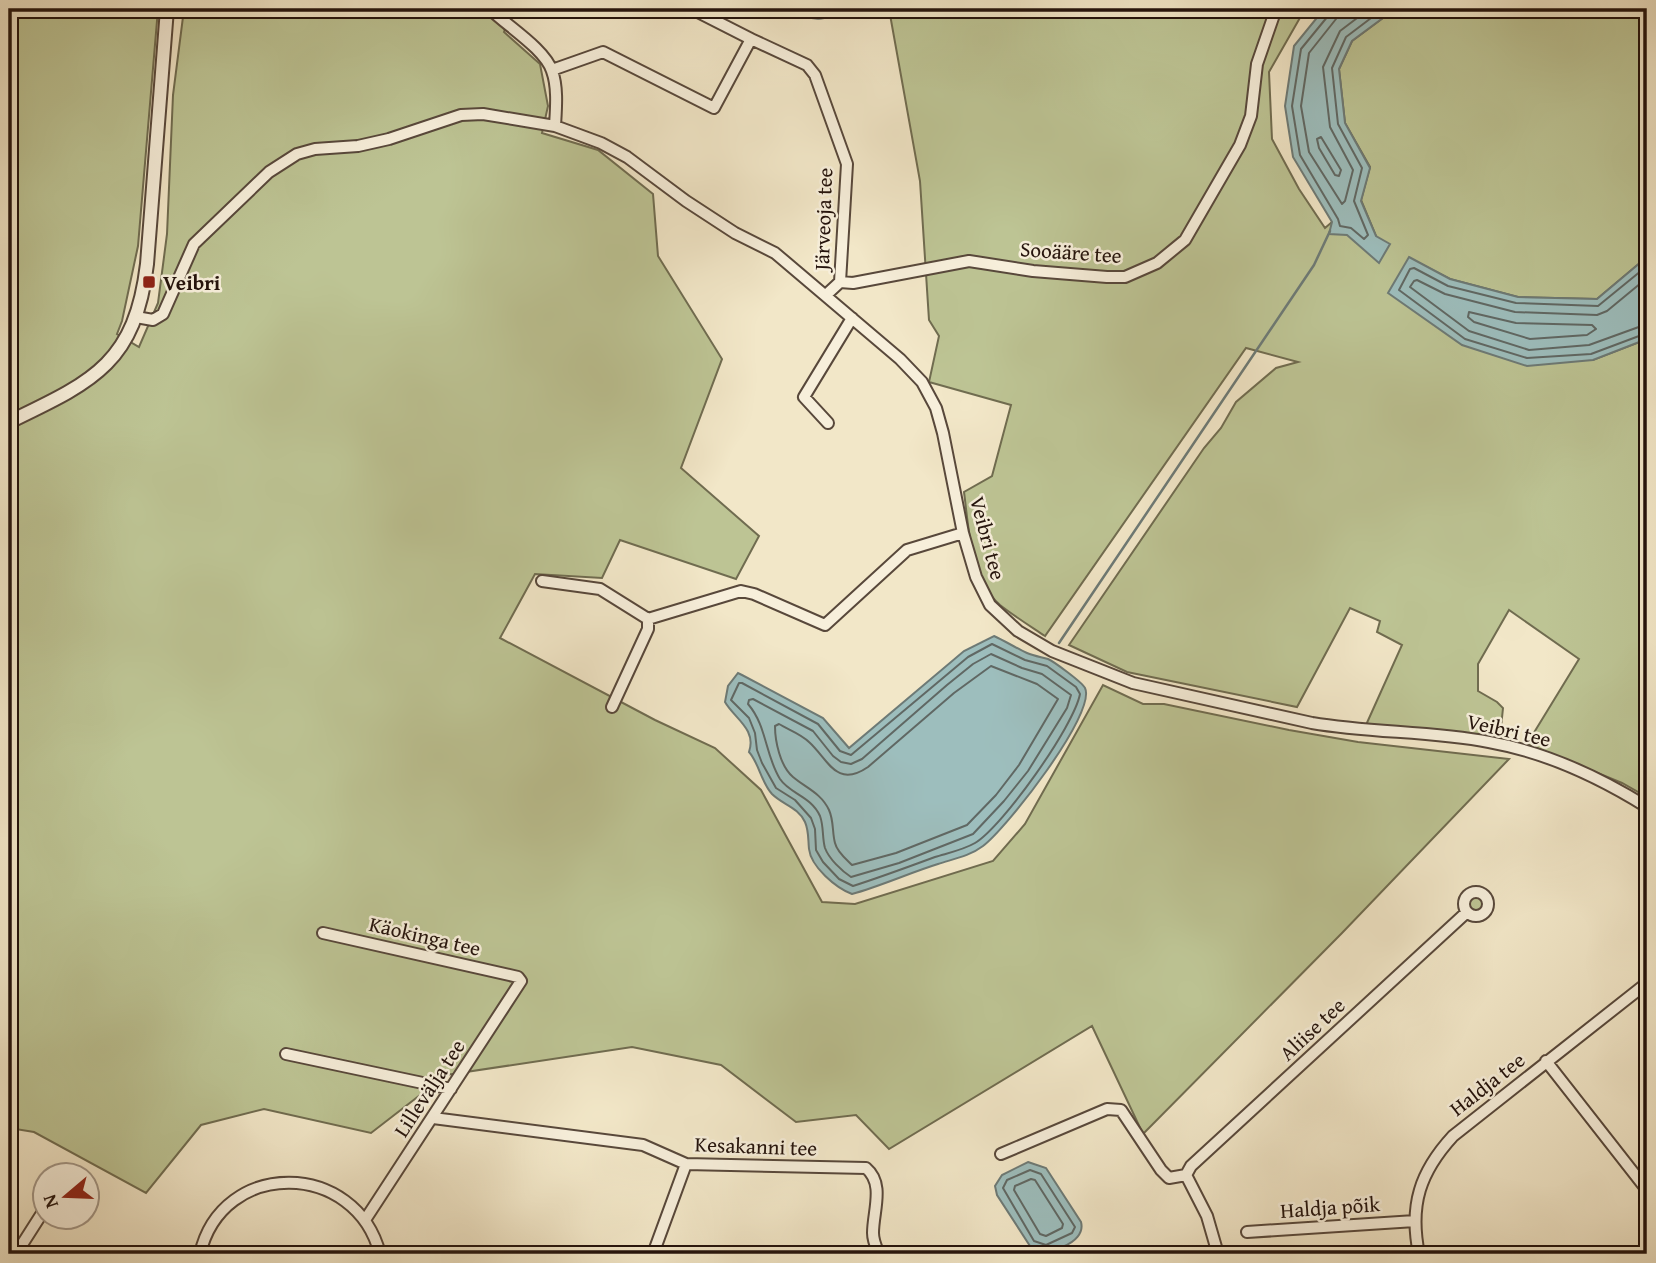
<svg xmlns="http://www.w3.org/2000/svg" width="1656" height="1263" viewBox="0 0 1656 1263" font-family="'Gentium Book Plus',serif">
<rect width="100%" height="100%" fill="#f2e7c8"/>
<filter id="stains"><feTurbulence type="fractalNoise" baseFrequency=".00286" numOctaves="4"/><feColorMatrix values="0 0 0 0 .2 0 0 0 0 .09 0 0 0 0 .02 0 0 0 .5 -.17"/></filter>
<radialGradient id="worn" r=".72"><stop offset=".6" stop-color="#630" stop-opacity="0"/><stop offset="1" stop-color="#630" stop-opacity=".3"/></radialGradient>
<path fill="#bdc494" stroke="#706c50" stroke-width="2" d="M 9,9 L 158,9 L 138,246 L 122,321 L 117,334 L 139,347 L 158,303 L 167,234 L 173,95 L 184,9 L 513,9 L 504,32 L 540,64 L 548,106 L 542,133 L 598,150 L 653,194 L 658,256 L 722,359 L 681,468 L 759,536 L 736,579 L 620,540 L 602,578 L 535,574 L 500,638 L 655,720 L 715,748 L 761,790 L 822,902 L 855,904 L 993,861 L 1025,824 L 1103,685 L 1143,704 L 1164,704 L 1289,730 L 1358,742 L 1509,759 L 1342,933 L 1143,1134 L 1092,1026 L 889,1149 L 856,1115 L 796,1122 L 721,1065 L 632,1047 L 446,1075 L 371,1133 L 264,1109 L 201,1125 L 146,1193 L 34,1132 L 9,1128 L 9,443 L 17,438 L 9,418 Z
M 889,9 L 1305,9 L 1269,72 L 1272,139 L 1299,189 L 1325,228 L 1332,222 L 1347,234 L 1376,236 L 1361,200 L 1370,167 L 1345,123 L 1339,69 L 1352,41 L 1395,9 L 1647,9 L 1647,257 L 1597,299 L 1518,297 L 1450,279 L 1409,258 L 1593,360 L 1647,339 L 1647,797 L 1622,783 L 1527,744 L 1579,659 L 1509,610 L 1478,664 L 1478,691 L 1497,702 L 1503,708 L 1500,737 L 1366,725 L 1402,645 L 1377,632 L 1380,621 L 1350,608 L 1297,707 L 1127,672 L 1069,645 L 1204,448 L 1221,428 L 1236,402 L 1276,368 L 1298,362 L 1246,348 L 1045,636 C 1030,626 1014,616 1000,605 C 970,579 969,529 964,492 L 992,476 L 1011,405 L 929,382 L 939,336 L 929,320 L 920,181 Z
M1468 904a9 9 0 1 1 18 0a9 9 0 1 1-18 0Z"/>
<path fill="#9dbebd" stroke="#6d7a76" stroke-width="2" d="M 791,9 L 848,9 C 824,20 814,24 791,9 Z
M 1324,9 L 1395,9 L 1352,41 L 1339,69 L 1345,123 L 1370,168 L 1361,201 L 1376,236 L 1390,244 L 1379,263 L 1347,235 L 1329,234 L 1332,222 L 1293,157 L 1285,106 L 1294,46 Z
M 1409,257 L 1450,279 L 1518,297 L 1597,299 L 1647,257 L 1647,339 L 1593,360 L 1527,366 L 1462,345 L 1388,293 Z
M 994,636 C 1005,641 1016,648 1027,653 C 1034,656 1041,657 1048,659 C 1053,661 1082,682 1085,688 C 1097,713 1006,829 983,846 C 970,856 953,859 938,864 C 909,873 881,886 852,894 C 836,888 811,867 809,849 C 808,840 809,831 805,822 C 798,807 783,805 772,794 C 761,782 759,763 749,752 C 757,729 734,718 725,702 L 728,686 L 738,673 L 742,675 L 823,718 L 849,748 L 964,651 Z
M 1028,1162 L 1046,1168 L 1081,1222 C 1087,1244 1045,1257 1030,1246 L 997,1195 L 995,1186 L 1002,1175 Z"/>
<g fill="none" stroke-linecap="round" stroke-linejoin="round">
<path stroke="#606864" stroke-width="2" d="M 1329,9 L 1328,16 L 1301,49 L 1292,106 L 1300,155 L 1338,219 L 1340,226 L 1351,228 L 1364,239 L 1368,235 L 1354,201 L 1362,168 L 1338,124 L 1332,68 L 1346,37 L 1383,9
M 1338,9 L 1336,19 L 1309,53 L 1301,106 L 1309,152 L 1342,204 L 1345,201 L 1353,170 L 1330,127 L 1323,67 L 1340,31 L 1369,9
M 1321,137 L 1341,170 L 1339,176 L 1335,175 L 1319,148 L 1317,139 Z
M 1647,266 L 1598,306 L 1516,303 L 1448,286 L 1414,268 L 1410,269 L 1399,290 L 1465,339 L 1527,358 L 1591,354 L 1647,333
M 1647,278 L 1607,311 L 1597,315 L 1515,312 L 1445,294 L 1417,280 L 1414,281 L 1410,287 L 1469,331 L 1529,350 L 1589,345 L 1647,324
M 1469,312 L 1516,323 L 1592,325 L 1596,329 L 1587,335 L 1530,339 L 1474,322 L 1468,317 Z
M 992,644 L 1025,660 L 1047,666 L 1076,687 L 1080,694 C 1074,726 1003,826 975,843 C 963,850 948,853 935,857 C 908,867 881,877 853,886 L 839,879 L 823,862 L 816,850 L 815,829 L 811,818 L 795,800 L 776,788 L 762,763 L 757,750 L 755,733 L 749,718 L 731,700 L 739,683 L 742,683 L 818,724 L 840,751 L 851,755 L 968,657 Z
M 991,654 L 1022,668 L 1042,674 L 1071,695 L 1067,708 L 1028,771 L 1004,801 L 973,834 L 899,863 L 851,877 C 842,871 829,859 825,848 C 822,838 824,827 820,816 C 811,796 790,794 780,779 C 765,755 767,726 748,704 L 749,700 L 753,699 L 813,731 L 833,756 L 841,762 L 851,764 L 862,759 L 947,685 L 973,664 Z
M 991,666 L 1037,684 L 1058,699 L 1019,765 L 996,795 L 967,825 L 896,853 L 852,865 C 846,859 837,852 835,843 C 832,832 834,821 829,810 C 821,793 806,788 793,777 C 780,766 775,741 775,726 L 779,724 C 789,730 801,734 809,742 C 828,759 836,789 868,767 L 954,693 Z
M 1030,1170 L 1041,1174 L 1075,1227 L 1072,1233 L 1046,1245 L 1034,1241 L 1003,1188 L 1007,1180 Z
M 1031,1179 L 1035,1180 L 1063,1224 L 1062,1228 L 1046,1236 L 1040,1234 L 1014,1190 L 1015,1186 Z"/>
<path stroke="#6d7a76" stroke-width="2.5" d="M 1059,643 L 1314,265 L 1330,231"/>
<g stroke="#58483b" stroke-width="14">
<path id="minor" d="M 490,9 C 507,26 545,49 552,71 C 558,87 556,109 555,126 L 601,143 L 627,157 L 686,201 L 735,233 L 775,253 L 900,359 L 922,382 L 936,408 L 943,433 L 963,533 L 976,577 L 990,605 L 1018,631 L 1052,651 L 1133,683 L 1312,723 C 1371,733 1431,731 1489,742 C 1545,752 1599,777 1647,807
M 692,9 L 751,39
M 552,70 L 603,52 L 714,108 L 751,39 L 807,65 L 815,75 L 847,164 L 840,282
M 826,295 L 840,282 L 853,283 L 969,261 L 1033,271 L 1107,277 L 1125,277 L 1157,263 L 1185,240 L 1240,145 L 1251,116 L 1257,64 L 1276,9
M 136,317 L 153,320 L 163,314 L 194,244 L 269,172 L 297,154 L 315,149 L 358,146 L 389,139 L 461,115 L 483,114 L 555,126
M 828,423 L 804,397 L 852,318
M 542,581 L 600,589 L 648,619 L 741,591 L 754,594 L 825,625 L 907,550 L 963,533
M 612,707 L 648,629 L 648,619
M1464 904a12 12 0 1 1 24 0a12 12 0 1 1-24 0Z
M 323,933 L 518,977 L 521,981 L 365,1220
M 286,1054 L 451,1089
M 1546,1061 L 1647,1190
M 433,1118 L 643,1145 L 686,1164 L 866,1168 C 885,1184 873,1211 873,1233 C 873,1241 876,1247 879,1254
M 1001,1154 L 1107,1109 L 1121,1110 L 1161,1170 L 1169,1178 L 1186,1175
M 1186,1175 L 1191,1166 L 1467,912
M 1186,1175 L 1207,1216 L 1218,1254
M 1247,1232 L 1415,1221
M 16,1254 L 46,1207
M 200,1254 C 222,1158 356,1160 380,1254
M 653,1254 L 686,1164
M 1419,1254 C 1409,1205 1420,1172 1453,1136 L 1647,983"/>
</g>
<g stroke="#58483b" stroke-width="16">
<path id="tertiary" d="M 9,422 C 92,382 135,364 147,264 L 167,9"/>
</g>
<use href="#minor" stroke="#f7efdb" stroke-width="10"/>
<use href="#tertiary" stroke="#f7efdb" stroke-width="12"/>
</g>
<rect fill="#8f2418" stroke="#f7efdb" stroke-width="2.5" x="142" y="275" width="14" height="14" rx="3.5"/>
<g text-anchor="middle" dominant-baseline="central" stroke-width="5" stroke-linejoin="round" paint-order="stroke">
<g font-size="21" fill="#24130c" stroke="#f7efdb">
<text transform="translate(823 219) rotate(-88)">Järveoja tee</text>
<text transform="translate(1071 252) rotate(4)">Sooääre tee</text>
<text transform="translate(988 538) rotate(75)">Veibri tee</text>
<text transform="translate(1509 730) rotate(13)">Veibri tee</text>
<text transform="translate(425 936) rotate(13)">Käokinga tee</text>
<text transform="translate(1312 1029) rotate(-43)">Aliise tee</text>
<text transform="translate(1487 1084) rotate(-38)">Haldja tee</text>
<text transform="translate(429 1088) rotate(-57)">Lillevälja tee</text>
<text transform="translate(756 1146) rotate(2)">Kesakanni tee</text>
<text transform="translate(1330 1207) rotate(-4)">Haldja põik</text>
</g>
<g font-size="21" font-weight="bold" fill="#24130c" stroke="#f7efdb" text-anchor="start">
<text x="163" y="282">Veibri</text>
</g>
</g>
<rect width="1656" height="1263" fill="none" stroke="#f2e7c8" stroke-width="35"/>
<rect x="10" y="10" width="1635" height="1242" fill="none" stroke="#24130c" stroke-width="3.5"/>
<rect x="18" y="18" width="1621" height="1228" fill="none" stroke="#24130c" stroke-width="2"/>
<g transform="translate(66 1196) rotate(251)"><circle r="33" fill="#f7efdb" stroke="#a39788" stroke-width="2"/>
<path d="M0-5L12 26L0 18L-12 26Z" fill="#8f2418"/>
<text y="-10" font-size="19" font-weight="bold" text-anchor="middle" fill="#24130c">N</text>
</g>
<rect width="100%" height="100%" filter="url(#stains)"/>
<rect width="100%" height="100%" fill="url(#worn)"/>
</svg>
